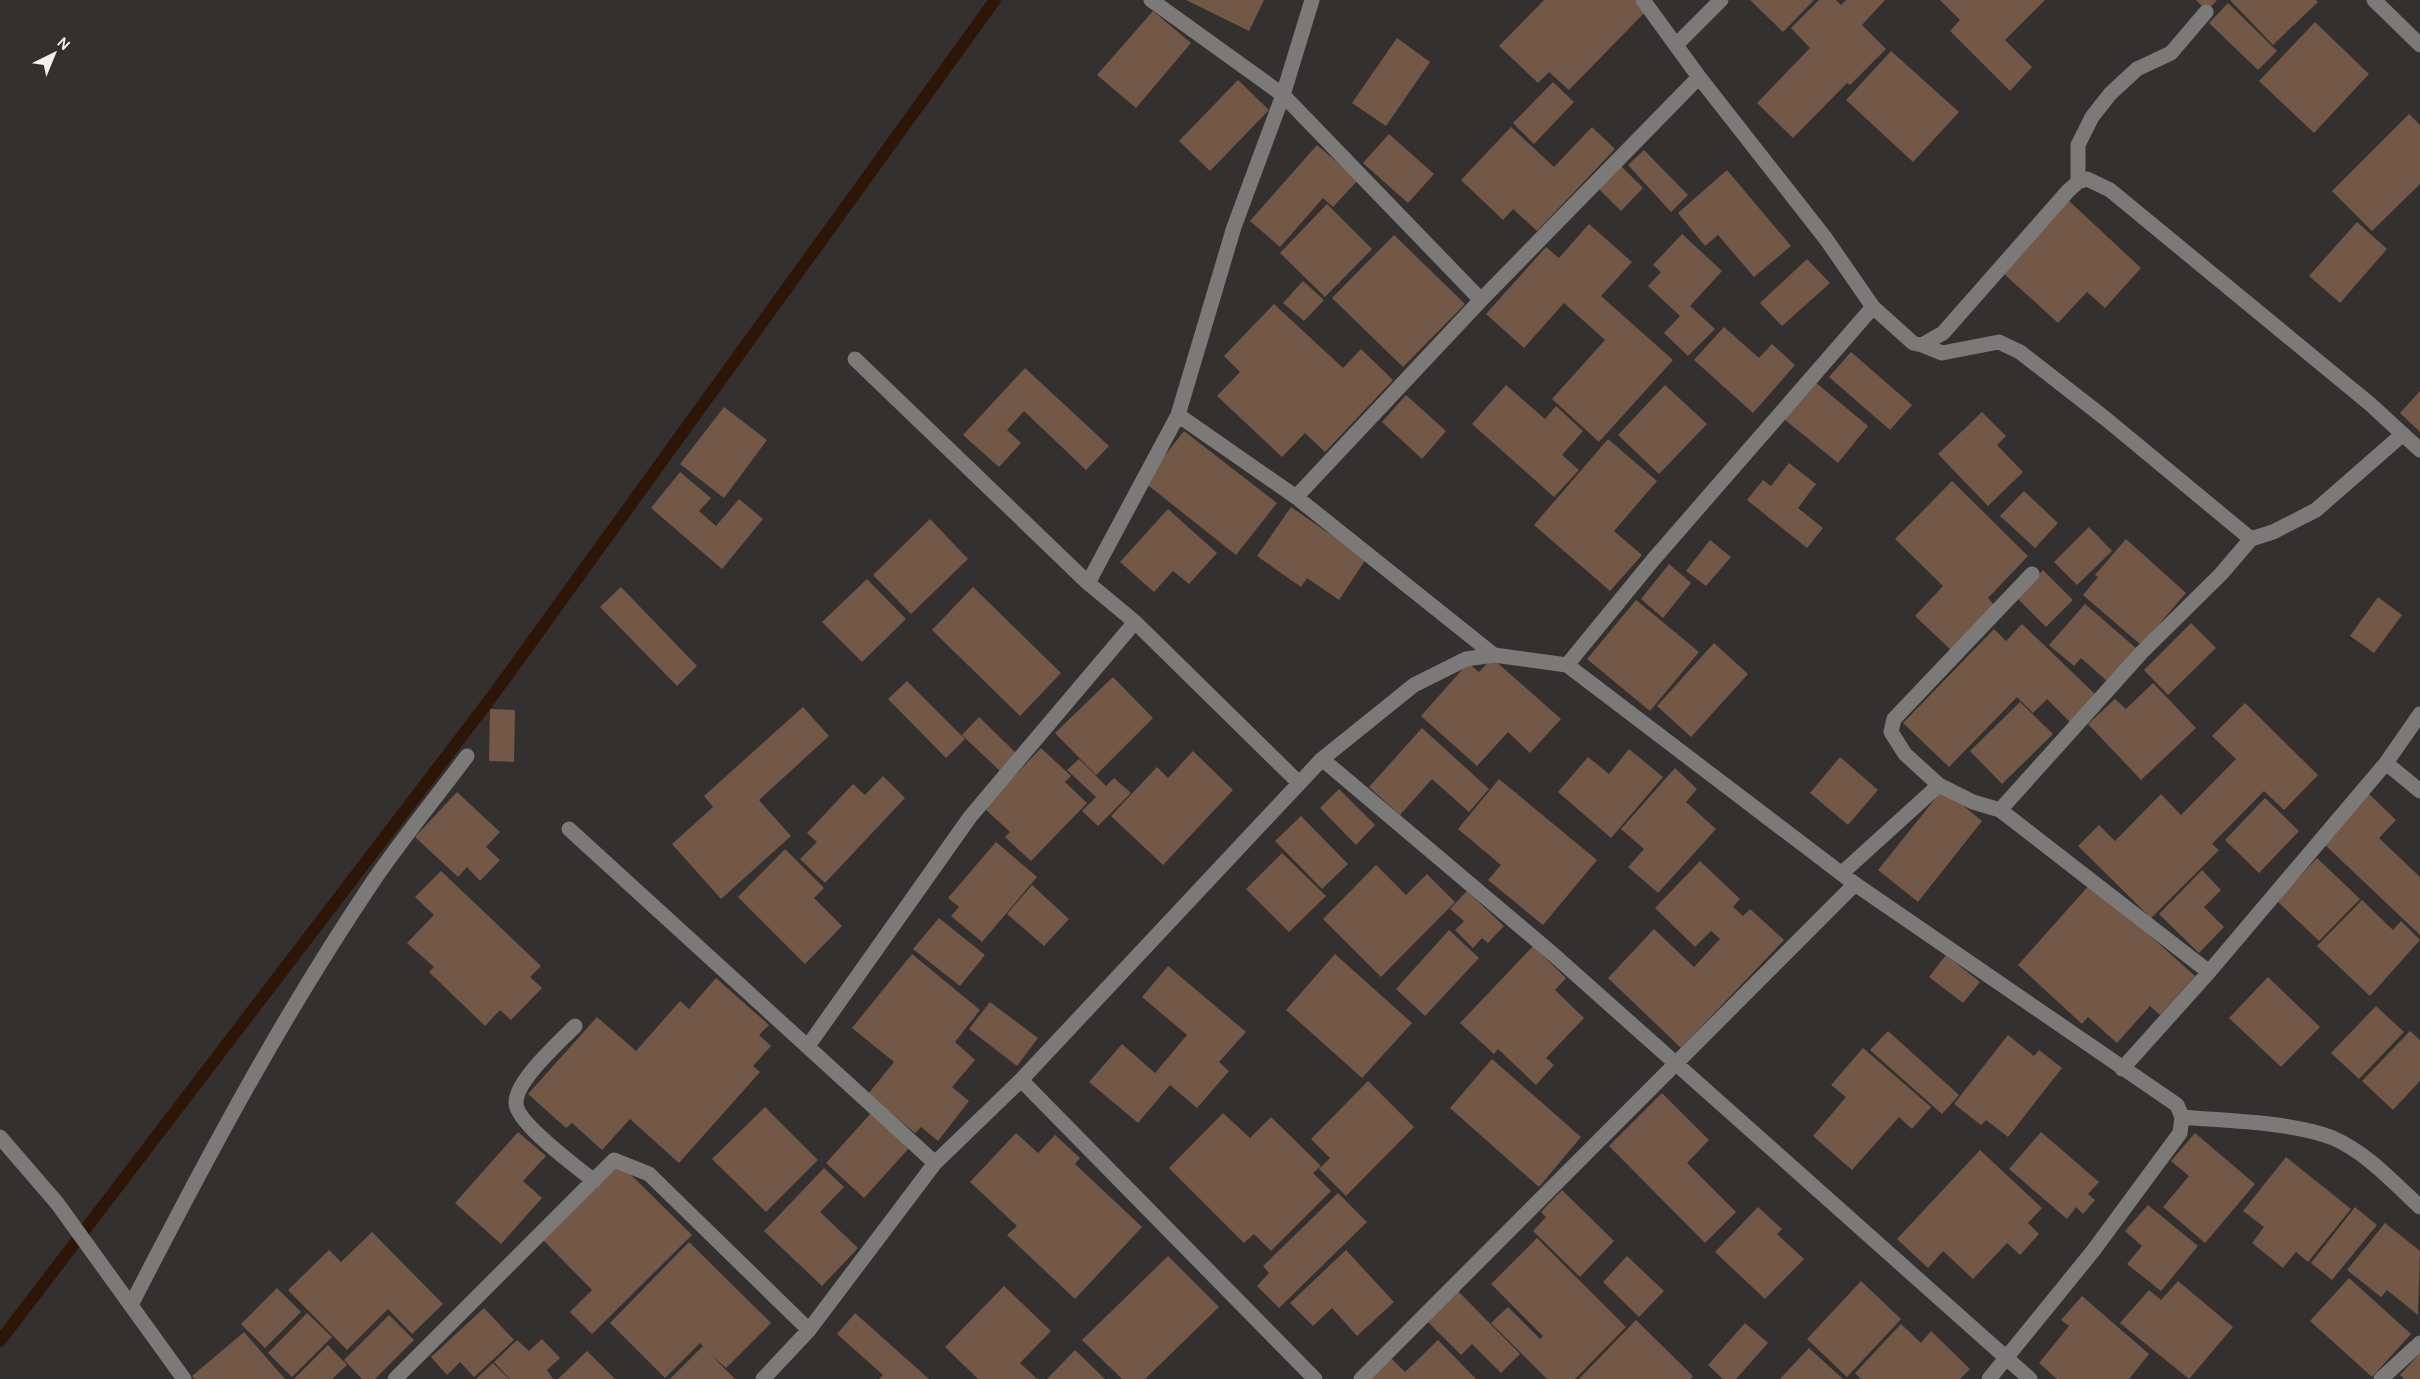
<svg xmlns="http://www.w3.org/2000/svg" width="2420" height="1379" viewBox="0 0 2420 1379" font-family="Karla,sans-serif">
<rect width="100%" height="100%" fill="#33302f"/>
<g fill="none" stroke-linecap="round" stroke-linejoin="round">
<path stroke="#2d1607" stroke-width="12" d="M 0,1341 L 491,698 L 995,0"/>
</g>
<path fill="#735847" d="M 1186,0 L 1264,0 L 1249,31 Z
M 1544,0 L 1635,0 L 1646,11 L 1569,90 L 1549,72 L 1538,83 L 1499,46 Z
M 1750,0 L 1814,0 L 1783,32 Z
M 1819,0 L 1836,0 L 1841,5 L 1846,0 L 1885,0 L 1862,25 L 1886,49 L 1850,85 L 1847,83 L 1793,138 L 1757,103 L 1810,48 L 1791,28 Z
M 1940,0 L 2045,0 L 2005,40 L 2032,67 L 2010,91 L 1950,31 L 1960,20 Z
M 2196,0 L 2217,0 L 2207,11 Z
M 2230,0 L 2316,0 L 2318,2 L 2273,45 Z
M 2228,3 L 2277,51 L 2258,70 L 2209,23 Z
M 1153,11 L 1191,43 L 1136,108 L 1097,75 Z
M 2315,22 L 2369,74 L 2314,133 L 2259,81 Z
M 1397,38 L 1430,62 L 1386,126 L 1352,103 Z
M 1891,51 L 1959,112 L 1913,162 L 1846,100 Z
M 1238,80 L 1269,110 L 1210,171 L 1179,141 Z
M 1553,82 L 1574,102 L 1534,144 L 1513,123 Z
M 2409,114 L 2420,125 L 2420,184 L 2372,231 L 2332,191 Z
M 1511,127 L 1554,167 L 1592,127 L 1615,149 L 1537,231 L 1513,209 L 1503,220 L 1461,180 Z
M 1389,134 L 1434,174 L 1408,203 L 1363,163 Z
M 1317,145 L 1358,180 L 1333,207 L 1323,198 L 1280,247 L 1250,221 Z
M 1644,150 L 1688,195 L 1671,212 L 1628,165 Z
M 1620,165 L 1643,188 L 1621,211 L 1598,188 Z
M 1727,170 L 1791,246 L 1754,277 L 1718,235 L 1705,246 L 1678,213 Z
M 2068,200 L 2141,268 L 2105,308 L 2087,292 L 2058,323 L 2002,272 Z
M 1327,204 L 1372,249 L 1325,297 L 1280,253 Z
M 2357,222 L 2387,249 L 2340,303 L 2309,276 Z
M 1589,224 L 1632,262 L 1601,296 L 1673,360 L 1599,442 L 1552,399 L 1605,340 L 1564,303 L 1524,348 L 1486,314 L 1546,247 L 1559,258 Z
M 1682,234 L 1722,271 L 1690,306 L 1715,329 L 1688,356 L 1664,333 L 1680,316 L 1648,286 L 1661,272 L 1653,265 Z
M 1394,235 L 1465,304 L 1403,367 L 1332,298 Z
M 1807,259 L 1830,283 L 1782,326 L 1760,303 Z
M 1303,281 L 1324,300 L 1304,321 L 1283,303 Z
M 1274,304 L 1343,368 L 1361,349 L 1393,380 L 1325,452 L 1305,433 L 1282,457 L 1217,396 L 1240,372 L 1224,356 Z
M 1724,327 L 1759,358 L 1772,344 L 1795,365 L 1753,413 L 1694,360 Z
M 1851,352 L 1912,405 L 1890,430 L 1829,377 Z
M 1025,368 L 1109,446 L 1086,470 L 1024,411 L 1007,430 L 1021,443 L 999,467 L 963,435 Z
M 1814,381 L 1868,426 L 1838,463 L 1784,419 Z
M 1506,385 L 1545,419 L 1556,406 L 1583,431 L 1562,455 L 1579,470 L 1554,497 L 1472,424 Z
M 1665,385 L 1707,424 L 1659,474 L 1618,435 Z
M 2420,391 L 2420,432 L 2400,413 Z
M 1406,395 L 1446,431 L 1422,459 L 1382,422 Z
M 724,407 L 767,440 L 724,498 L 680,464 Z
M 1982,412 L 2006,436 L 1997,445 L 2023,472 L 1988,506 L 1938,454 Z
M 1184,431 L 1277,503 L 1236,555 L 1144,482 Z
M 1608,439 L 1657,481 L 1614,531 L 1642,555 L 1610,591 L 1534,525 Z
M 1789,463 L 1816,484 L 1798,508 L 1823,528 L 1807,548 L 1747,500 L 1763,480 L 1771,486 Z
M 680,472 L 711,498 L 699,511 L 716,526 L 739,499 L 763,519 L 722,569 L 651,508 Z
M 1952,481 L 2028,556 L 1988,598 L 1995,606 L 1952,651 L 1915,616 L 1943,586 L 1895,539 Z
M 2024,491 L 2058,523 L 2035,548 L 2000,516 Z
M 1291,507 L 1366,559 L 1339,600 L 1307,578 L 1301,587 L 1257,556 Z
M 1168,509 L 1217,553 L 1189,584 L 1173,571 L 1154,592 L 1120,562 Z
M 930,519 L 968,559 L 911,614 L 873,575 Z
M 2089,527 L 2112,551 L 2077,585 L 2054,562 Z
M 2126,539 L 2186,593 L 2141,645 L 2083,595 L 2098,577 L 2095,575 Z
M 1710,540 L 1731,557 L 1706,586 L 1686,571 Z
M 1669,564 L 1691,583 L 1663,618 L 1641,599 Z
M 2043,570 L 2073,600 L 2046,627 L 2016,597 Z
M 867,579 L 906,619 L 862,662 L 822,622 Z
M 621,587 L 697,666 L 677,686 L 600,607 Z
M 973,587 L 1061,673 L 1020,716 L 932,630 Z
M 2378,597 L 2402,615 L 2374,653 L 2350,636 Z
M 1636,600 L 1699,652 L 1650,711 L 1587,659 Z
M 2085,604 L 2137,649 L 2108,682 L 2081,658 L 2074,666 L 2049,645 Z
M 2191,623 L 2216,648 L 2168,695 L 2144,670 Z
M 2022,624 L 2096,695 L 2070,722 L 2047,699 L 2033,713 L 2017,697 L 1949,767 L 1903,723 L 1994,629 L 2006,641 Z
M 1714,643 L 1748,674 L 1691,737 L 1657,706 Z
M 1492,658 L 1561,719 L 1530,753 L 1508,732 L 1477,766 L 1421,716 L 1468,663 L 1479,672 Z
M 1113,677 L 1153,718 L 1096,775 L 1055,733 Z
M 907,681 L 965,739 L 946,758 L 888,699 Z
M 2153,683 L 2196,728 L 2141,780 L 2088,724 L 2115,699 L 2126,709 Z
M 2020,702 L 2053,734 L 2002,784 L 1970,751 Z
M 2245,703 L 2318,775 L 2284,810 L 2264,791 L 2212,844 L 2219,850 L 2151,918 L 2078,846 L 2099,825 L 2115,841 L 2161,794 L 2181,815 L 2236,759 L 2212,736 Z
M 803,707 L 829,736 L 759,800 L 791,836 L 721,899 L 672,844 L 713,807 L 704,796 Z
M 490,709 L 515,710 L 514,762 L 489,761 Z
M 979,717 L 1017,754 L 1000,771 L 962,735 Z
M 1422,728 L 1489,789 L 1469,812 L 1432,779 L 1400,815 L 1369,787 Z
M 1041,748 L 1071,776 L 1065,782 L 1087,803 L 1031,861 L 1005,837 L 1010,832 L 984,808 Z
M 1629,749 L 1663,777 L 1611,838 L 1558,792 L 1588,757 L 1609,774 Z
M 1193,751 L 1233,790 L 1163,865 L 1111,816 L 1157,767 L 1168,778 Z
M 1840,757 L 1878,790 L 1848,825 L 1810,793 Z
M 1079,759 L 1106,786 L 1114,778 L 1131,793 L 1098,826 L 1082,811 L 1096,797 L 1067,770 Z
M 1675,768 L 1697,789 L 1686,802 L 1716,829 L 1658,893 L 1628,867 L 1644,849 L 1621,829 Z
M 883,776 L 905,798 L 825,883 L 800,859 L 817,842 L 807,833 L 853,784 L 865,795 Z
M 1499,779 L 1597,860 L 1543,925 L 1488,880 L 1501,865 L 1458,829 Z
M 1339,789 L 1375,825 L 1356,845 L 1320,808 Z
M 1943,789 L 1982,821 L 1918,902 L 1878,870 Z
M 457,792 L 500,832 L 486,847 L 500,860 L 480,881 L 467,867 L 458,877 L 415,837 Z
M 2369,794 L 2396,820 L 2379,838 L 2420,877 L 2420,935 L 2323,843 Z
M 2265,798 L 2299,831 L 2259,873 L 2225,840 Z
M 1301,816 L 1348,864 L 1322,889 L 1275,841 Z
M 996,842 L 1037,877 L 982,942 L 951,916 L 959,907 L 948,898 Z
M 785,849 L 824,888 L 814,898 L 842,926 L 805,964 L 738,897 Z
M 1282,853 L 1326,896 L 1289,932 L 1246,889 Z
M 2317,858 L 2360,899 L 2319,941 L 2277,901 Z
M 1700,861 L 1740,899 L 1733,907 L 1743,916 L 1750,909 L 1784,940 L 1681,1048 L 1608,978 L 1654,929 L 1694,967 L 1720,939 L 1711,931 L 1695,947 L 1655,908 Z
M 1376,865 L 1406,895 L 1427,874 L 1455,902 L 1381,977 L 1323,919 Z
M 2202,870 L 2221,890 L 2204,907 L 2224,927 L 2199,953 L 2159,914 Z
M 441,871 L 541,966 L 530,977 L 542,988 L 511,1020 L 500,1010 L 485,1026 L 429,972 L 434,967 L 407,943 L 434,915 L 415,897 Z
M 2091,883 L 2195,976 L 2160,1015 L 2150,1006 L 2117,1043 L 2088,1017 L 2082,1024 L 2018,965 Z
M 1032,885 L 1069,919 L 1044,946 L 1007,914 Z
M 1467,891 L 1504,926 L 1488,943 L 1482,938 L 1473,948 L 1455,930 L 1464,921 L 1450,909 Z
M 2362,900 L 2393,930 L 2401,921 L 2420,940 L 2370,996 L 2317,946 Z
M 939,918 L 985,955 L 960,986 L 913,949 Z
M 1449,930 L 1479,958 L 1425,1016 L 1396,989 Z
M 1533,946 L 1566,978 L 1555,990 L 1584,1018 L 1546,1058 L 1554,1065 L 1536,1085 L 1498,1049 L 1494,1054 L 1460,1023 Z
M 912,954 L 980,1010 L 955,1042 L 975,1060 L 952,1087 L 969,1101 L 938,1141 L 921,1127 L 915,1133 L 868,1094 L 894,1062 L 852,1028 Z
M 1335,954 L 1412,1023 L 1362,1078 L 1286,1010 Z
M 1946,955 L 1980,982 L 1963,1003 L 1929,977 Z
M 1168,966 L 1246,1032 L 1219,1062 L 1229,1071 L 1197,1108 L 1170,1085 L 1138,1123 L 1089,1082 L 1122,1044 L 1155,1073 L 1187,1035 L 1142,997 Z
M 2268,977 L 2320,1027 L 2281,1067 L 2229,1018 Z
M 716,978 L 769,1025 L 759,1035 L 771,1046 L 753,1066 L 760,1072 L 679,1163 L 630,1119 L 602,1150 L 572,1123 L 566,1128 L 528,1094 L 597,1017 L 636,1051 L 680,1001 L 689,1009 Z
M 990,1002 L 1038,1038 L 1017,1066 L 969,1029 Z
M 2376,1006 L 2404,1032 L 2359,1079 L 2331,1053 Z
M 1888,1031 L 1959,1095 L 1942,1114 L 1870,1050 Z
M 2410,1031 L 2420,1040 L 2420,1081 L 2393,1110 L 2362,1081 Z
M 2008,1035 L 2034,1056 L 2039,1050 L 2062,1068 L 2008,1137 L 1986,1120 L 1981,1125 L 1954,1104 Z
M 1863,1048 L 1931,1107 L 1912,1129 L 1899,1117 L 1852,1170 L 1813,1136 L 1846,1097 L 1831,1085 Z
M 1492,1059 L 1581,1137 L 1539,1187 L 1450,1108 Z
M 1368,1081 L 1414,1127 L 1346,1196 L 1319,1169 L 1330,1158 L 1311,1139 Z
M 1662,1093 L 1709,1140 L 1687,1163 L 1736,1212 L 1705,1243 L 1609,1146 Z
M 765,1107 L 818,1160 L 766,1212 L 712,1159 Z
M 872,1112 L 910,1147 L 864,1198 L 826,1163 Z
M 1223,1113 L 1250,1138 L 1271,1117 L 1321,1166 L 1313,1173 L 1331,1191 L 1271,1251 L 1254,1234 L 1244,1243 L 1169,1168 Z
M 518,1132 L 546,1156 L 523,1181 L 542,1198 L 501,1244 L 455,1203 Z
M 2041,1132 L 2099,1182 L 2088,1194 L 2095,1200 L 2083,1214 L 2076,1207 L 2067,1219 L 2009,1169 Z
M 1016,1133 L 1038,1153 L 1055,1135 L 1080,1158 L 1075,1164 L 1142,1227 L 1075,1299 L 1007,1235 L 1017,1226 L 970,1182 Z
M 2195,1133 L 2255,1184 L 2205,1243 L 2163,1207 L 2189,1176 L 2171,1161 Z
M 1980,1150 L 2042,1208 L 2028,1223 L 2039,1234 L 2020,1255 L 2007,1243 L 1973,1279 L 1943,1251 L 1928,1268 L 1897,1239 Z
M 2286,1157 L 2351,1209 L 2308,1262 L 2296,1252 L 2283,1268 L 2252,1243 L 2264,1227 L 2243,1211 Z
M 620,1164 L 692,1235 L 592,1334 L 570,1312 L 592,1290 L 543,1240 Z
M 824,1168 L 844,1187 L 820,1212 L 858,1248 L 822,1286 L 764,1231 Z
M 1562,1190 L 1614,1241 L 1580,1277 L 1533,1231 L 1546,1217 L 1541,1212 Z
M 1338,1193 L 1367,1222 L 1279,1308 L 1257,1286 L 1269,1273 L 1263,1266 Z
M 2148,1205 L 2198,1246 L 2161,1291 L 2127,1264 L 2142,1246 L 2125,1231 Z
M 1758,1207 L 1782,1229 L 1777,1234 L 1804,1259 L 1765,1299 L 1715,1252 Z
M 2355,1207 L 2377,1225 L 2332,1280 L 2311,1263 Z
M 2385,1223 L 2420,1251 L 2418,1315 L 2387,1290 L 2381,1297 L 2347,1270 Z
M 372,1232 L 443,1304 L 412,1334 L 388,1309 L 347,1350 L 288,1290 L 329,1250 L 341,1262 Z
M 1537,1238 L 1626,1327 L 1575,1379 L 1547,1379 L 1491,1323 L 1508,1307 L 1540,1339 L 1543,1336 L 1491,1284 Z
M 689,1242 L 771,1323 L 726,1368 L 711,1355 L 735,1379 L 670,1379 L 703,1346 L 700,1343 L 665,1378 L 610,1323 Z
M 1346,1250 L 1394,1302 L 1357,1336 L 1332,1308 L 1313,1326 L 1290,1303 Z
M 1168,1256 L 1219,1307 L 1145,1379 L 1122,1379 L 1082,1340 Z
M 1627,1256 L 1664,1291 L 1639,1317 L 1603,1282 Z
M 2349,1278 L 2411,1334 L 2372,1377 L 2310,1321 Z
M 1861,1281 L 1901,1319 L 1847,1377 L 1807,1339 Z
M 2178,1281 L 2233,1327 L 2189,1379 L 2120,1323 L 2149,1290 L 2161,1300 Z
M 1004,1286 L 1051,1331 L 1020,1363 L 1037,1379 L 978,1379 L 945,1347 Z
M 277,1288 L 301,1312 L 265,1348 L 241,1324 Z
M 1457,1290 L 1520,1354 L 1501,1373 L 1472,1344 L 1461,1355 L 1426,1320 Z
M 2082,1296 L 2149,1354 L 2129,1379 L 2057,1379 L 2039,1363 L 2069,1326 L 2061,1320 Z
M 484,1308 L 514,1340 L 474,1377 L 460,1362 L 447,1375 L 431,1357 Z
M 307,1313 L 332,1337 L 292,1377 L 268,1353 Z
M 855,1313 L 929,1379 L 879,1379 L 883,1375 L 837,1334 Z
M 389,1315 L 414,1340 L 375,1379 L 362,1379 L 344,1360 Z
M 1636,1320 L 1693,1376 L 1691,1379 L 1579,1379 Z
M 1745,1323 L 1768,1343 L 1736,1379 L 1723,1379 L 1708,1365 Z
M 1901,1324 L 1921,1343 L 1931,1331 L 1970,1369 L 1960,1379 L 1861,1379 L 1855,1373 Z
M 244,1332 L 285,1379 L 195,1379 L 192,1376 Z
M 542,1339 L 560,1358 L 547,1370 L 553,1379 L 510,1379 L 494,1362 L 517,1340 L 529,1351 Z
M 1438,1340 L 1476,1379 L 1365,1379 L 1389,1356 L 1405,1372 Z
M 328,1345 L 347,1365 L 332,1379 L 294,1379 Z
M 1809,1348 L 1843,1379 L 1780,1379 Z
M 1075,1350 L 1105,1379 L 1047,1379 Z
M 587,1351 L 615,1379 L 558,1379 Z
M 2420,1353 L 2420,1379 L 2404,1379 L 2400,1375 Z
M 493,1363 L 509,1379 L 476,1379 Z"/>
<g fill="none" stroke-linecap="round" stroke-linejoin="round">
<path stroke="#7b7a79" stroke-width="15" d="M 1151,0 L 1283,95 L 1481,300
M 1643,0 L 1699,77 L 1826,239 L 1873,307 L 1913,343 L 1922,345 L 1943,333 L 2068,191 L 2078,182 L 2087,179 L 2110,190 L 2370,404 L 2420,450
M 2374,0 L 2420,45
M 1677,44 L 1721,0
M 2078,182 L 2078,145 L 2092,117 L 2110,94 L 2137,69 L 2171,53 L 2206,12
M 1922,345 L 1942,353 L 1999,342 L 2020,352 L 2106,419 L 2251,539
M 855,359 L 1088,583 L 1135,622 L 1299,783
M 1178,415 L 1296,497 L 1494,655
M 1296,497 L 1481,300 L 1699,77
M 1088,583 L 1178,415 L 1234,227 L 1283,95 L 1312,0
M 1567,665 L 1653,560 L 1873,307
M 1322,759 L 1554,955 L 2030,1379
M 2386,763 L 2420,791
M 1939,785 L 1905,754 L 1891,732 L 1894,719 L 2032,574
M 2000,810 L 2209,972
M 569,829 L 935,1163
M 1842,873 L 1939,785 L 1973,802 L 2000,810 L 2142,652 L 2221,574 L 2251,539 L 2273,532 L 2316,510 L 2403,434
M 575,1026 C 560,1042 515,1081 516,1103 C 516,1123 577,1167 594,1181
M 808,1046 L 970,817 L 1135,622
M 2122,1069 L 2209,972 L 2386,763 L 2420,714
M 1021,1080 L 1315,1379
M 2182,1117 C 2226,1121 2294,1122 2333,1138 C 2367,1153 2393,1182 2420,1207
M 0,1137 L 57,1203 L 184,1379
M 131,1305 C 205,1161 281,1018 372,883 C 401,840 435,799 467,756
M 395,1379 L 614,1160 L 649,1174 L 809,1330
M 763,1379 L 809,1330 L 935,1163 L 1021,1080 L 1322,759 L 1414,685 L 1466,659 L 1494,655 L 1567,665 L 1855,884 L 2177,1105 L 2182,1117 L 2180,1133 L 2093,1251 L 1989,1379
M 1361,1379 L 1855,884
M 2381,1379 L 2420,1343"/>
</g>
<g transform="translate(54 54) rotate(43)" stroke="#33302f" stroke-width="4.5" paint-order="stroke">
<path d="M0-4.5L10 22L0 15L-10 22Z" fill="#f2f0ef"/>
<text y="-9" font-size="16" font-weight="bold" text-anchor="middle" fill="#f2f0ef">N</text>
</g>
</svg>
